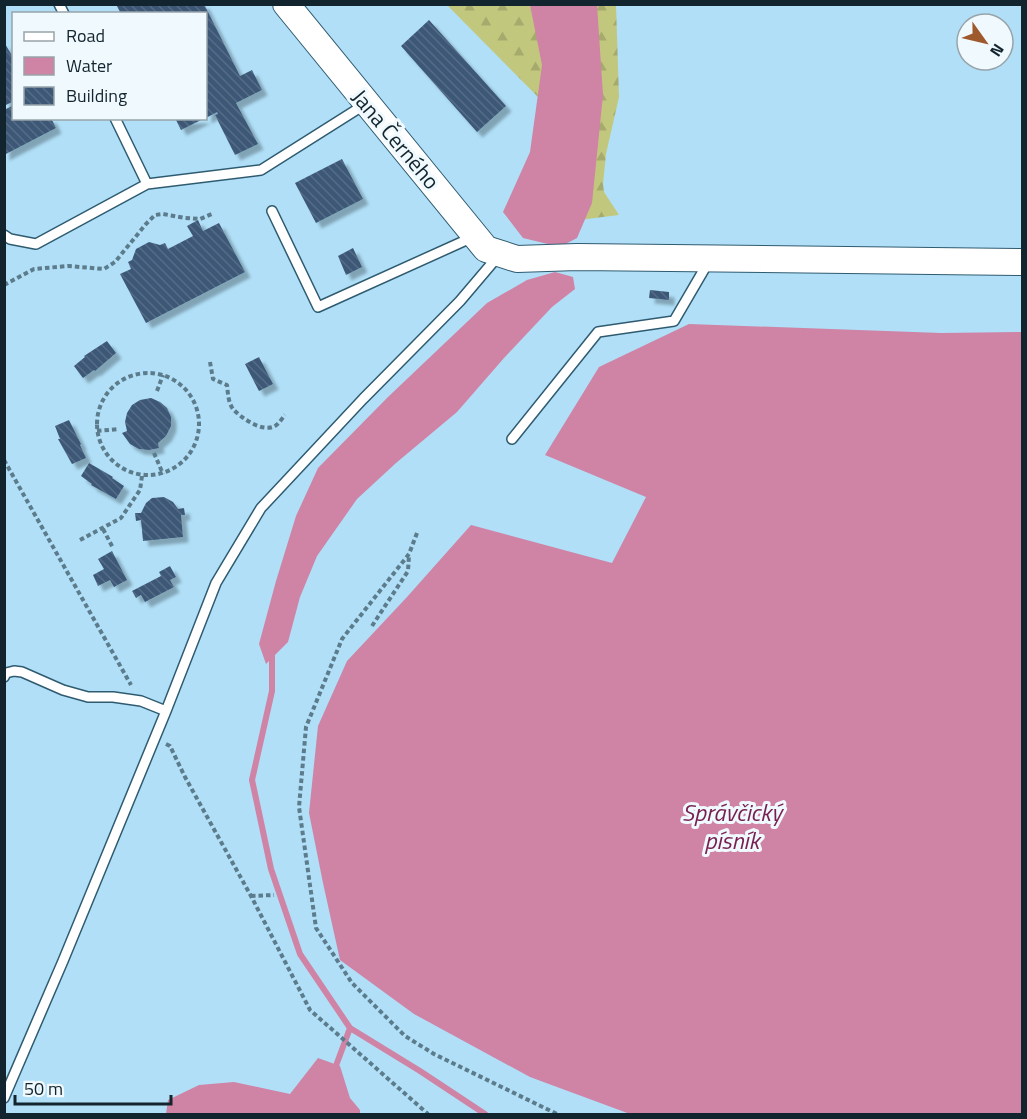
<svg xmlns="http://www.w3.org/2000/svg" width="1027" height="1119" viewBox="0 0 1027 1119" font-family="'Titillium Web',sans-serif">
<defs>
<pattern id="forest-firs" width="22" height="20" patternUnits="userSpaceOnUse" patternTransform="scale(1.5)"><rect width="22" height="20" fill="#c2c77e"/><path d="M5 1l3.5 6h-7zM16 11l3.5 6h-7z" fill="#a6ab6d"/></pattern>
<pattern id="building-back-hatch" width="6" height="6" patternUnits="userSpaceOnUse" patternTransform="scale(1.5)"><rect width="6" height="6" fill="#3d5877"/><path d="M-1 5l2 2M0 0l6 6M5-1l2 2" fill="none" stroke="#566c86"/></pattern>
<filter id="shadow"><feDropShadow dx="5.5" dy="5.5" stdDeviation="1.5" flood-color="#0004"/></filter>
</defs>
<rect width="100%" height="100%" fill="#b0dff7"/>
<path fill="url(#forest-firs)" d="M 447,5 L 616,5 L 619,97 L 606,154 L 603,184 L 604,192 L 619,215 L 530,226 L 541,100 Z"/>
<path fill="#cf83a5" d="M 530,5 L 597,5 L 603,95 L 592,203 L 577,238 L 560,247 L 523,238 L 503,212 L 530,152 L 542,65 Z
M 555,272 L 573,277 L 575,289 L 552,307 L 504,358 L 457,412 L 396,463 L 357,499 L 317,556 L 300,597 L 288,642 L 266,664 L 259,644 L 276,581 L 296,516 L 318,468 L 388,397 L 487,303 L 527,280 Z
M 689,324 L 941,333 L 1022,332 L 1022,1114 L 630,1114 L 530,1077 L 414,1014 L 340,960 L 323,883 L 309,813 L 318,726 L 347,661 L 407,597 L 471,525 L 612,563 L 646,497 L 545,455 L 599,367 Z
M 318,1058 L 340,1066 L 350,1098 L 360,1110 L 360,1114 L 166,1114 L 168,1100 L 199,1085 L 234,1082 L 290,1094 Z"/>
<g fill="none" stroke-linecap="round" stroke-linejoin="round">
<path stroke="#cf83a5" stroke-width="6" d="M 272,652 L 272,691 L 252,780 L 271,869 L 300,954 L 350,1028 L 334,1071
M 350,1028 L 420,1071 L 485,1114"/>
</g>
<path fill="url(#building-back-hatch)" filter="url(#shadow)" d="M 116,4 L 204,4 L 240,76 L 252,70 L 262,90 L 236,103 L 258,144 L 235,155 L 215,115 L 218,114 L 217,112 L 206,118 L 206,14 L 121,14 Z
M 429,20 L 506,106 L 477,132 L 401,46 Z
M 4,42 L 14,59 L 14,101 L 4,106 Z
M 14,105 L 14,118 L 51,118 L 56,128 L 4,155 L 4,110 Z
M 175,118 L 205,118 L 181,130 Z
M 342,159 L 363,199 L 316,223 L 295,183 Z
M 198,220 L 203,231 L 219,223 L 245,272 L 146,323 L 120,274 L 131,269 L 128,262 L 132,260 L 136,249 L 149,242 L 160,245 L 165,243 L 168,249 L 193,236 L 187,226 Z
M 353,248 L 362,267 L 346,275 L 338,256 Z
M 650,290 L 669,292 L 669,300 L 649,298 Z
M 107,341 L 116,353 L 95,371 L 94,370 L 83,378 L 74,366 L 85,357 L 84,356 Z
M 259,357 L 273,384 L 259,391 L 245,364 Z
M 151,398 L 160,402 L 167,408 L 171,417 L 171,426 L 166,436 L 158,443 L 159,448 L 149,450 L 139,449 L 130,444 L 122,433 L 127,431 L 125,422 L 127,413 L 132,405 L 140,400 Z
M 69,420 L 81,444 L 80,445 L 86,458 L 72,464 L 58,439 L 60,439 L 55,426 Z
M 89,463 L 113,477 L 112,478 L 124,486 L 116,499 L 91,485 L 92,484 L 81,476 Z
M 164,497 L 173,502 L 178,509 L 184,508 L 185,515 L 181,515 L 183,537 L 143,541 L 141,520 L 136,521 L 135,513 L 141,513 L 146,503 L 152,498 Z
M 112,551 L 127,580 L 114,587 L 110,580 L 98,586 L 93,575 L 104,569 L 98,559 Z
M 170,566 L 176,577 L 170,580 L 174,587 L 145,602 L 141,595 L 136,598 L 132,591 L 161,576 L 159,572 Z"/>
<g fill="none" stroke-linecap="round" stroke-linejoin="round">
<g stroke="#2f5b70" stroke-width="12">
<path id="lane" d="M 59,4 L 64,14
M 115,118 L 147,184
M 272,211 L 318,307 L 473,237
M 4,235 L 10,239 L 36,244 L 147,184 L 261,170 L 364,105
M 512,439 L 598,332 L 674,321 L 709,261
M 4,677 L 6,673 L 14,671 L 22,672 L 63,690 L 88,697 L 113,697 L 141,701 L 166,711
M 4,1098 L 63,961 L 166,711 L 216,583 L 261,508 L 363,399 L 460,301 L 499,255"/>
</g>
<g stroke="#2f5b70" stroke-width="28">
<path id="secondary" d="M 286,4 L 486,249 L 517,259 L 577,257 L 1022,262"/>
</g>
<path stroke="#5c7c8c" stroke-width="4" stroke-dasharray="4.5 3" stroke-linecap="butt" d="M 4,285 L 34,269 L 68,266 L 104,269 L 115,262 L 146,224 L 155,215 L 163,214 L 185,218 L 200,219 L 214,213
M 210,362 L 213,379 L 227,385 C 228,393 228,402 233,409 C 241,418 263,433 275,426 C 279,424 282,418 285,415
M97 424a51 51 0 1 1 102 0a51 51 0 1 1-102 0Z
M 157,391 L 163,375
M 97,431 L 119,429
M 154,453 L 163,474
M 4,460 L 131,685
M 103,529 L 113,548
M 417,533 L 409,554 L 342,639 L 306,727 L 299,807 L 316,928 L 352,983 L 405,1036 L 434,1054 L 557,1114
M 80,540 L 121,518 L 140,490 L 142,476
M 372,626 L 408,571 L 409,555
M 166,744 L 170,746 L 185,777 L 251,896 L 310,1010 L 428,1114
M 251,896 L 274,895"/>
<use href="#lane" stroke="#fff" stroke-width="9"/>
<use href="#secondary" stroke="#fff" stroke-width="26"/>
</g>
<g text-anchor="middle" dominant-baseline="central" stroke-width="6" stroke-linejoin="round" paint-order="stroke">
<g font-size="22" fill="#12242d" stroke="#f0f9fe">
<text transform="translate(396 139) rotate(50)">Jana Černého</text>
</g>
<g font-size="24" font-style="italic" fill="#781f4f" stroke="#f0f9fe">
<text x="732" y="812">Správčický<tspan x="732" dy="28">písník</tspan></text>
</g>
</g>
<rect width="1027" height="1119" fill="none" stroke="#12242d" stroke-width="12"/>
<rect x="12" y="12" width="195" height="108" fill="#f0f9fe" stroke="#97a4aa" stroke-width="1.5"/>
<rect x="24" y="32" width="30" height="9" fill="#ffffff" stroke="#97a4aa" stroke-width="1.5"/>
<text x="66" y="42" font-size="18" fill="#12242d">Road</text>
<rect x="24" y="57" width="30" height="18" fill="#cf83a5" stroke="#97a4aa" stroke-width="1.5"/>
<text x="66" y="72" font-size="18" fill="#12242d">Water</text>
<rect x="24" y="87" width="30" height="18" fill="url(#building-back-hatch)" stroke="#97a4aa" stroke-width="1.5"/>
<text x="66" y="102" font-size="18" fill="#12242d">Building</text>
<g transform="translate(985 42) rotate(124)"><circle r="28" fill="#f0f9fe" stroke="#97a4aa" stroke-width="1.5"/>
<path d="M0-4.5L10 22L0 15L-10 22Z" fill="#9e592c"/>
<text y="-9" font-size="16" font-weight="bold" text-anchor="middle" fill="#12242d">N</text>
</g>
<path d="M15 1095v9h156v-9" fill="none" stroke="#12242d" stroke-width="3"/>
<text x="24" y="1095" font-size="18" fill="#12242d" stroke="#f0f9fe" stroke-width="4.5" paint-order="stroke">50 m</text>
</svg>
